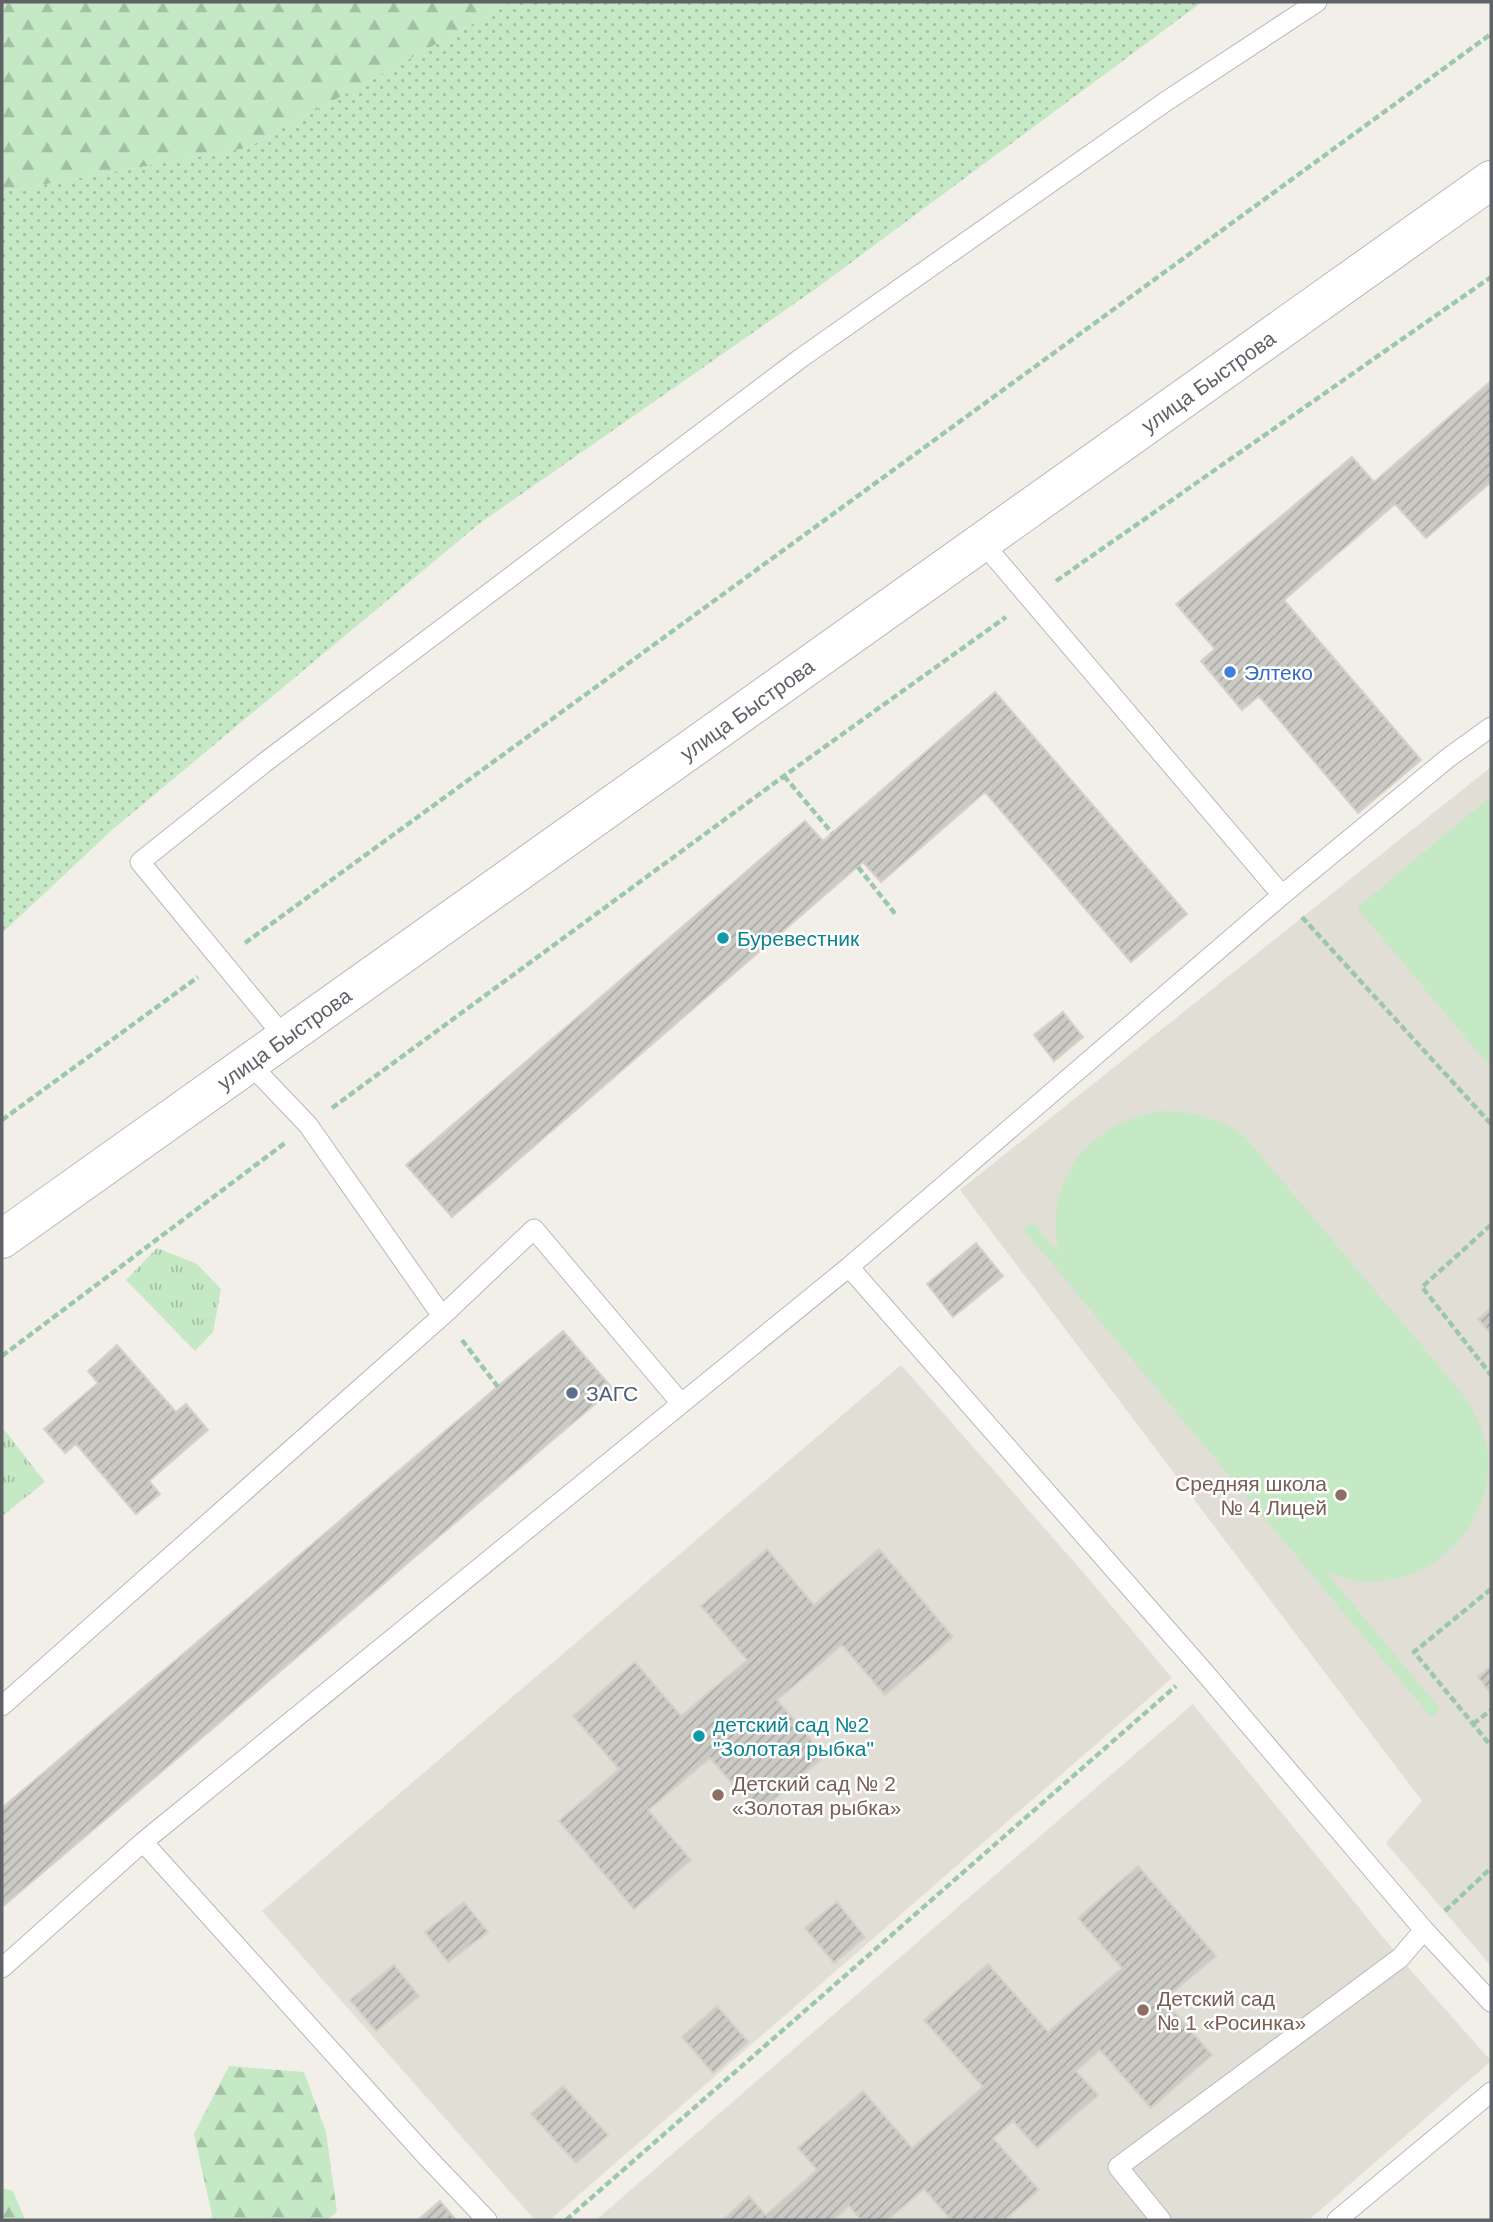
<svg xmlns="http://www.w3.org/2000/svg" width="1493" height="2222" viewBox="0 0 1493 2222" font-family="Helvetica,sans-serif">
<defs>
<pattern id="forest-firs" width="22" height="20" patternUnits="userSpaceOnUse" patternTransform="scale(1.75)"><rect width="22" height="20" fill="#c5e8c5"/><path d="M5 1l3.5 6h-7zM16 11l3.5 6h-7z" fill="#a3c0a4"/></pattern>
<pattern id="park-tufts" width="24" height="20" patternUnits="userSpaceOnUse" patternTransform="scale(1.75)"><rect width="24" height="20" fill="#c5e8c5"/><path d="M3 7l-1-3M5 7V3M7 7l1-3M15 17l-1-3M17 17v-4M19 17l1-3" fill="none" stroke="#a3c0a4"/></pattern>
<pattern id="garden-dots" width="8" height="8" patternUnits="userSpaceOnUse" patternTransform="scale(1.75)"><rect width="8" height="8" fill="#c5e8c5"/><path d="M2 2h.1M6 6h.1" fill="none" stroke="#a3c0a4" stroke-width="1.8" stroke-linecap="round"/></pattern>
<pattern id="building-hatch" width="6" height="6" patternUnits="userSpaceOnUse" patternTransform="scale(1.75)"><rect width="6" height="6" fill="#cccac5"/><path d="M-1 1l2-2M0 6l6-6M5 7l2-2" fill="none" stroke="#a9a8a4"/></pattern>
</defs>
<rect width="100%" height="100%" fill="#f1efe8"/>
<path fill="#e1ded6" d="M 1491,767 L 1491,1966 L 1386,1843 L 1422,1801 L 960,1190 Z
M 901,1365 L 1083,1572 L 1172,1678 L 550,2220 L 535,2220 L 262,1911 Z
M 1193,1704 L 1400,1958 L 1491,2061 L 1309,2220 L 596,2220 Z"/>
<path fill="#c5e8c5" d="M 1491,796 L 1491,1068 L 1357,908 Z
M 1159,1111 C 1194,1111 1215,1117 1244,1136 L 1461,1392 C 1474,1411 1485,1431 1488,1455 C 1493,1525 1433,1587 1362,1581 C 1349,1580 1337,1575 1326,1572 L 1440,1709 L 1431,1717 L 1023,1229 L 1032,1222 L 1058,1252 C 1046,1177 1086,1126 1159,1111 Z"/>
<path fill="url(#forest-firs)" d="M 2,2 L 513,2 L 247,148 L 2,192 Z
M 229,2066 L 304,2072 L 326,2132 L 337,2212 L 326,2220 L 211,2220 L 212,2215 L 194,2134 Z
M 2,2188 L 13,2191 L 25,2220 L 2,2220 Z"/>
<path fill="url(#park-tufts)" d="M 157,1248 L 197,1264 L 221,1289 L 213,1332 L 195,1351 L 126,1280 Z
M 2,1427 L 45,1482 L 2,1516 Z"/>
<path fill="url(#garden-dots)" d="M 513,2 L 1202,2 L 814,290 L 480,523 L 112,830 L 2,933 L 2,192 L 247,148 Z"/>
<path fill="url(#building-hatch)" stroke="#d6d1c6" stroke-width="2" d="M 1491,381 L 1491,482 L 1426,538 L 1395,504 L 1284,600 L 1421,760 L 1358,813 L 1259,696 L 1242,710 L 1201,661 L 1215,649 L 1176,604 L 1352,457 L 1374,482 Z
M 995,692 L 1187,914 L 1131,962 L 985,792 L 881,882 L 863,862 L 452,1217 L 406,1165 L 805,821 L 823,841 Z
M 1063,1012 L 1083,1037 L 1054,1061 L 1034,1035 Z
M 976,1243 L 1003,1276 L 953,1317 L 927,1284 Z
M 1491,1308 L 1491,1334 L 1478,1319 Z
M 1491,1308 L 1491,1334 L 1478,1319 Z
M 563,1331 L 613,1389 L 2,1907 L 2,1808 Z
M 117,1345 L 176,1412 L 186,1404 L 208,1430 L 149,1481 L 160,1494 L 136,1514 L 76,1444 L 65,1453 L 44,1429 L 98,1383 L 88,1371 Z
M 767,1549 L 814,1605 L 879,1549 L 953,1637 L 885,1695 L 842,1645 L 777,1700 L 825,1756 L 758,1813 L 710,1758 L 648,1810 L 691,1860 L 634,1909 L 559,1821 L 619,1769 L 573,1716 L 635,1662 L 681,1716 L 747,1660 L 701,1606 Z
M 1491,1666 L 1491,1694 L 1478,1677 Z
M 1491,1666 L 1491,1694 L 1478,1677 Z
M 1138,1866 L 1216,1956 L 1164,2000 L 1212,2055 L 1151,2108 L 1100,2050 L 1076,2071 L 1098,2095 L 1037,2148 L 1013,2121 L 993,2138 L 1039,2190 L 1004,2220 L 951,2220 L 924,2189 L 887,2220 L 861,2220 L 849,2206 L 833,2220 L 723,2220 L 749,2196 L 766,2215 L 817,2170 L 798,2148 L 863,2091 L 912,2148 L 983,2087 L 924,2020 L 988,1964 L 1048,2032 L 1122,1968 L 1078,1918 Z
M 464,1902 L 488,1932 L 448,1962 L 425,1932 Z
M 837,1902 L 865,1937 L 834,1963 L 805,1928 Z
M 394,1965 L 419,1996 L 376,2031 L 350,2000 Z
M 717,2006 L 748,2042 L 713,2073 L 682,2037 Z
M 563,2086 L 608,2135 L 576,2163 L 531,2114 Z
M 440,2201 L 456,2220 L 418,2220 Z"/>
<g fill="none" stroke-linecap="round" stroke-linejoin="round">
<g stroke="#b5b8bc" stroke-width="21">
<path id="service" d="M 982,542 L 1282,895
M 285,1038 L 140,862 L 264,763 L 801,358 L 1165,102 L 1317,2
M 249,1063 L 308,1125 L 442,1316 L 534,1229 L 680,1402
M 849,1267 L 1199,1666 L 1424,1930 L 1491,2002
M 2,1706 L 442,1316
M 143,1842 L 426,2156 L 487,2220
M 2,1968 L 143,1842 L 849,1267 L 1282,895 L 1448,758 L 1491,727
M 1161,2220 L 1118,2167 L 1400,1958 L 1424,1930
M 1337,2220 L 1491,2092"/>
</g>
<g stroke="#b5b8bc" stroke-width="40">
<g id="tertiary">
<path id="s1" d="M 2,1239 L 1491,180"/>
</g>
</g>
<path stroke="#9cc7a9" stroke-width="4.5" stroke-dasharray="7 3.5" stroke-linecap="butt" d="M 1056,581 L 1491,277
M 784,776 L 832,833
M 858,867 L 896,915
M 1302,917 L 1491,1124
M 245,943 L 1491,34
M 332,1108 L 784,776 L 1006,617
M 2,1120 L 198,977
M 1491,1225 L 1422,1287 L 1491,1375
M 462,1340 L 498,1387
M 2,1356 L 285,1143
M 1491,1589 L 1414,1652 L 1491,1746
M 1473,1724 L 1491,1710
M 1445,1911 L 1491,1868
M 566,2220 L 1176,1686"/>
<use href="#service" stroke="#fff" stroke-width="19"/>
<use href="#tertiary" stroke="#fff" stroke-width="38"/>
</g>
<circle fill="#3f7fe0" stroke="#fff" stroke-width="2.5" cx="1230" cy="672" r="7"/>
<g fill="#0f9aa8" stroke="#fff" stroke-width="2.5">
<circle cx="723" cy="938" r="7"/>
<circle cx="699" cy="1736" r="7"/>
</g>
<circle fill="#5c6f8a" stroke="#fff" stroke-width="2.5" cx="572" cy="1393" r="7"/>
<g fill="#8d6e63" stroke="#fff" stroke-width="2.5">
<circle cx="1341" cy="1495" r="7"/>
<circle cx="718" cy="1795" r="7"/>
<circle cx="1143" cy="2010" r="7"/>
</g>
<g text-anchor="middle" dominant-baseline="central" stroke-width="5" stroke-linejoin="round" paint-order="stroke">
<g font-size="21" fill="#5f6368" stroke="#fff">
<text stroke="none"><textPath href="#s1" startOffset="1480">улица Быстрова</textPath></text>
<text stroke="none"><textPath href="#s1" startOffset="914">улица Быстрова</textPath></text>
<text stroke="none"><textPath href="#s1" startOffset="346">улица Быстрова</textPath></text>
</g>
<g font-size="21" fill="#366cbe" stroke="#fff" text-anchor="start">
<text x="1244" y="672">Элтеко</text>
</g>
<g font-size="21" fill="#0d838f" stroke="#fff" text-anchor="start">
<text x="737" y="938">Буревестник</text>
<text x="713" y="1724">детский сад №2<tspan x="713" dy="24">"Золотая рыбка"</tspan></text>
</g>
<g font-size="21" fill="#4e5e75" stroke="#fff" text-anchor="start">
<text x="586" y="1393">ЗАГС</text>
</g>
<g font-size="21" fill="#785e54" stroke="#fff" text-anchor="start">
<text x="1327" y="1483" text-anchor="end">Средняя школа<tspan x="1327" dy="24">№ 4 Лицей</tspan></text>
<text x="732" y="1783">Детский сад № 2<tspan x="732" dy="24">«Золотая рыбка»</tspan></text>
<text x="1157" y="1998">Детский сад<tspan x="1157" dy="24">№ 1 «Росинка»</tspan></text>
</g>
</g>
<rect width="1493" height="2222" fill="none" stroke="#5f6368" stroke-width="7"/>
</svg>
